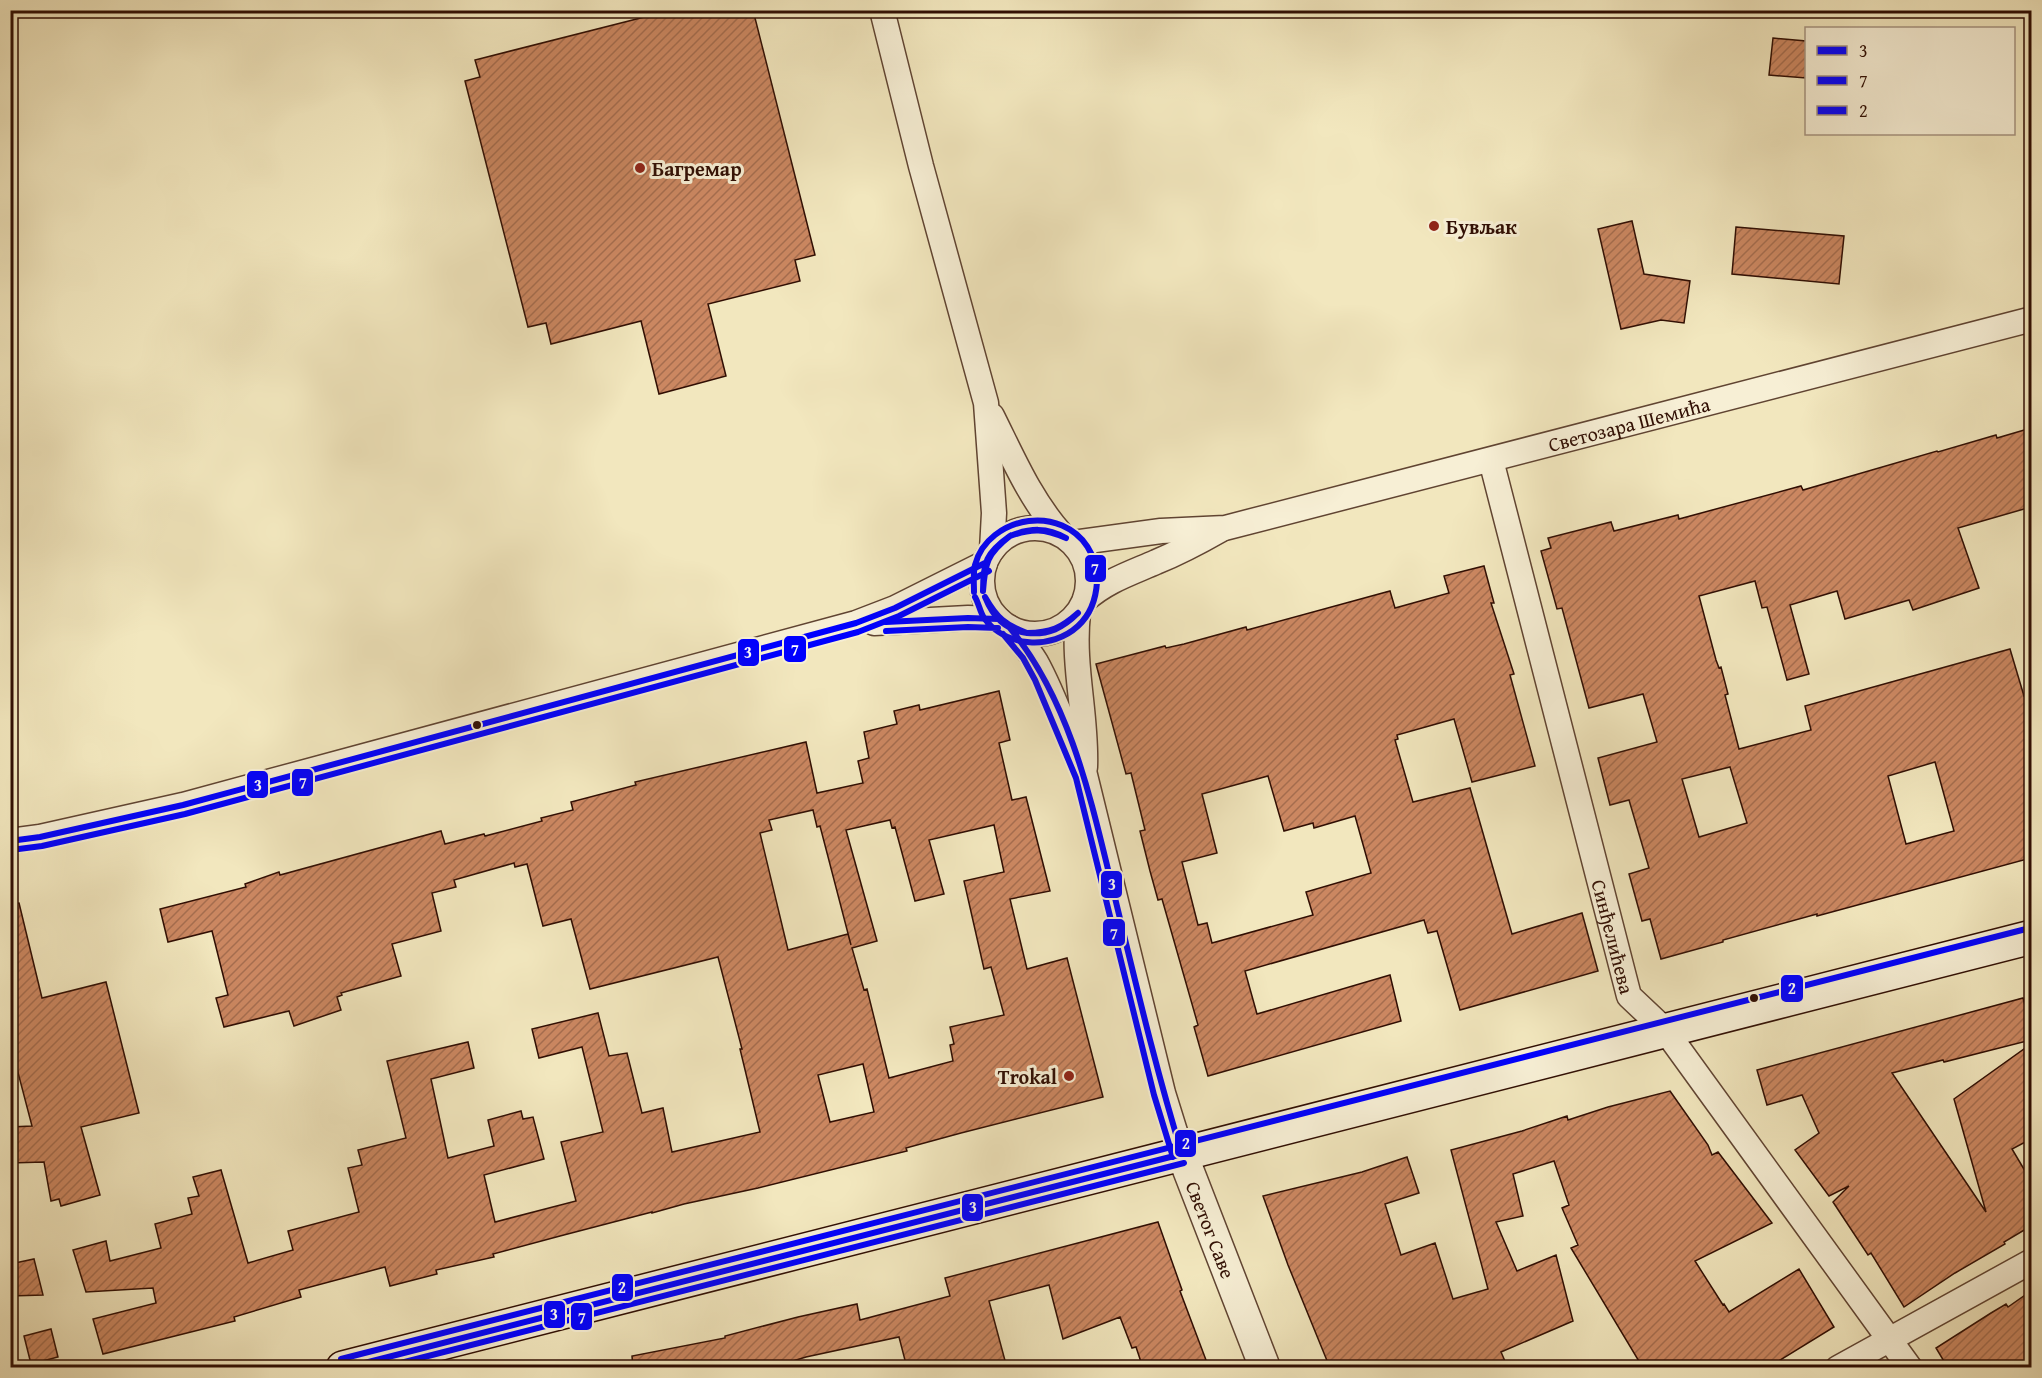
<svg xmlns="http://www.w3.org/2000/svg" width="2042" height="1378" viewBox="0 0 2042 1378" font-family="'Gentium Book Plus',serif">
<defs>
<pattern id="building-hatch" width="6" height="6" patternUnits="userSpaceOnUse" patternTransform="scale(1.5)"><rect width="6" height="6" fill="#cb8761"/><path d="M-1 1l2-2M0 6l6-6M5 7l2-2" fill="none" stroke="#a56d4e"/></pattern>
</defs>
<rect width="100%" height="100%" fill="#f2e7be"/>
<filter id="stains"><feTurbulence type="fractalNoise" baseFrequency=".00333" numOctaves="4"/><feColorMatrix values="0 0 0 0 .2 0 0 0 0 .09 0 0 0 0 .02 0 0 0 .5 -.17"/></filter>
<radialGradient id="worn" r=".72"><stop offset=".6" stop-color="#630" stop-opacity="0"/><stop offset="1" stop-color="#630" stop-opacity=".3"/></radialGradient>
<path fill="url(#building-hatch)" stroke="#300e03" stroke-width="1.5" fill-rule="evenodd" d="M 672,10 L 753,10 L 815,255 L 795,260 L 800,281 L 708,304 L 726,376 L 659,394 L 641,321 L 551,344 L 546,323 L 528,327 L 465,81 L 480,77 L 475,60 Z
M 1773,38 L 1806,41 L 1806,78 L 1769,75 Z
M 1632,221 L 1644,274 L 1690,281 L 1684,323 L 1661,320 L 1621,329 L 1598,229 Z
M 1736,227 L 1844,236 L 1839,284 L 1732,274 Z
M 2031,428 L 2031,507 L 1958,528 L 1979,588 L 1913,610 L 1909,600 L 1845,619 L 1837,591 L 1790,605 L 1809,674 L 1787,680 L 1767,607 L 1762,608 L 1755,581 L 1699,596 L 1716,660 L 1719,668 L 1721,667 L 1728,694 L 1725,695 L 1739,749 L 1811,730 L 1805,706 L 2010,649 L 2024,696 L 2031,694 L 2031,858 L 1817,916 L 1817,914 L 1723,940 L 1723,942 L 1661,959 L 1650,919 L 1642,921 L 1629,874 L 1649,868 L 1629,800 L 1610,805 L 1598,758 L 1657,742 L 1643,694 L 1589,708 L 1562,608 L 1557,609 L 1541,551 L 1551,548 L 1548,538 L 1611,522 L 1614,531 L 1678,515 L 1679,519 L 1801,486 L 1803,490 L 1937,451 L 1938,452 L 1996,435 L 1997,438 ZM 1935,762 L 1954,831 L 1906,844 L 1888,776 ZM 1730,767 L 1747,823 L 1699,837 L 1682,779 Z
M 1484,566 L 1494,603 L 1491,603 L 1514,674 L 1510,675 L 1535,766 L 1472,782 L 1454,719 L 1397,735 L 1398,739 L 1395,740 L 1413,802 L 1470,788 L 1512,934 L 1582,913 L 1598,971 L 1460,1010 L 1437,931 L 1428,933 L 1424,920 L 1245,971 L 1257,1014 L 1390,975 L 1401,1021 L 1208,1076 L 1194,1027 L 1198,1025 L 1162,899 L 1158,900 L 1150,871 L 1140,831 L 1145,830 L 1131,773 L 1126,774 L 1096,664 L 1165,646 L 1166,648 L 1184,644 L 1246,627 L 1247,630 L 1390,591 L 1395,608 L 1449,593 L 1444,576 ZM 1268,776 L 1284,831 L 1313,823 L 1314,828 L 1355,816 L 1371,873 L 1306,892 L 1313,915 L 1212,943 L 1207,923 L 1198,925 L 1182,862 L 1217,853 L 1202,794 Z
M 999,691 L 1010,740 L 999,743 L 1012,800 L 1026,797 L 1050,891 L 1010,899 L 1027,969 L 1067,958 L 1103,1097 L 961,1133 L 906,1148 L 907,1151 L 758,1188 L 684,1204 L 652,1213 L 652,1212 L 560,1236 L 493,1254 L 494,1257 L 436,1270 L 437,1274 L 390,1286 L 385,1267 L 299,1290 L 301,1297 L 234,1317 L 235,1321 L 103,1354 L 93,1319 L 156,1303 L 153,1288 L 86,1292 L 73,1250 L 106,1241 L 110,1261 L 161,1248 L 155,1224 L 192,1214 L 188,1198 L 199,1196 L 193,1177 L 221,1170 L 248,1263 L 293,1250 L 288,1231 L 359,1212 L 348,1168 L 362,1165 L 358,1150 L 406,1138 L 387,1061 L 468,1042 L 474,1068 L 431,1079 L 448,1158 L 494,1146 L 488,1120 L 521,1111 L 523,1119 L 533,1117 L 544,1159 L 484,1175 L 495,1222 L 576,1201 L 561,1142 L 603,1132 L 582,1047 L 539,1058 L 532,1029 L 598,1013 L 609,1056 L 627,1053 L 642,1113 L 663,1108 L 672,1152 L 760,1132 L 740,1049 L 742,1049 L 718,957 L 590,989 L 571,919 L 543,926 L 527,864 L 515,867 L 514,863 L 454,880 L 456,887 L 432,893 L 441,931 L 392,944 L 401,976 L 341,993 L 342,995 L 337,997 L 341,1010 L 294,1026 L 289,1011 L 224,1027 L 216,998 L 228,995 L 212,931 L 168,942 L 160,909 L 246,887 L 245,884 L 279,872 L 280,875 L 441,831 L 445,844 L 484,834 L 485,836 L 542,821 L 541,818 L 573,810 L 571,802 L 636,785 L 635,782 L 806,742 L 817,793 L 863,783 L 858,761 L 869,758 L 864,732 L 897,724 L 894,711 L 919,705 L 920,710 ZM 813,810 L 817,827 L 820,826 L 851,945 L 848,934 L 788,950 L 760,833 L 772,830 L 769,820 ZM 890,820 L 892,828 L 895,827 L 915,901 L 944,894 L 929,840 L 994,825 L 1004,872 L 964,881 L 984,969 L 991,967 L 1004,1015 L 950,1027 L 954,1044 L 950,1045 L 953,1061 L 889,1078 L 867,989 L 864,990 L 852,948 L 877,941 L 846,830 ZM 863,1064 L 874,1112 L 830,1122 L 818,1075 Z
M 19,903 L 42,998 L 106,982 L 139,1113 L 81,1127 L 100,1195 L 61,1206 L 59,1199 L 51,1201 L 44,1162 L 10,1163 L 10,1127 L 32,1126 L 10,1042 L 10,904 Z
M 2023,998 L 2031,1028 L 2031,1040 L 1944,1062 L 1943,1060 L 1892,1073 L 1986,1212 L 1954,1099 L 2031,1044 L 2031,1139 L 2012,1149 L 2031,1181 L 2031,1226 L 2004,1242 L 2005,1244 L 1955,1273 L 1904,1307 L 1871,1253 L 1868,1255 L 1833,1202 L 1849,1186 L 1829,1196 L 1795,1150 L 1819,1133 L 1802,1095 L 1767,1105 L 1757,1070 Z
M 1670,1091 L 1708,1145 L 1712,1155 L 1718,1152 L 1772,1223 L 1695,1261 L 1723,1305 L 1724,1304 L 1729,1312 L 1799,1269 L 1834,1327 L 1767,1368 L 1643,1368 L 1571,1248 L 1578,1245 L 1562,1208 L 1569,1205 L 1554,1161 L 1513,1174 L 1523,1216 L 1496,1222 L 1517,1271 L 1556,1255 L 1573,1321 L 1501,1352 L 1508,1368 L 1330,1368 L 1288,1265 L 1263,1196 L 1362,1172 L 1407,1157 L 1419,1193 L 1385,1204 L 1401,1255 L 1435,1243 L 1453,1299 L 1488,1289 L 1451,1150 L 1522,1131 L 1567,1116 L 1568,1120 L 1608,1107 Z
M 1158,1222 L 1182,1290 L 1180,1291 L 1209,1368 L 1143,1368 L 1136,1347 L 1132,1348 L 1120,1317 L 1063,1339 L 1049,1285 L 989,1301 L 1007,1368 L 907,1368 L 899,1337 L 806,1357 L 770,1368 L 633,1368 L 632,1356 L 725,1338 L 725,1336 L 798,1317 L 857,1304 L 860,1320 L 950,1296 L 945,1278 Z
M 34,1259 L 43,1295 L 10,1296 L 10,1264 Z
M 2031,1291 L 2031,1368 L 1948,1368 L 1936,1348 L 1991,1313 L 2006,1304 L 2008,1307 Z
M 51,1329 L 58,1357 L 31,1364 L 24,1336 Z"/>
<g fill="none" stroke-linecap="round" stroke-linejoin="round">
<g stroke="#604432" stroke-width="27">
<g id="minor">
<path d="M 882,10 L 921,166 L 986,403 L 994,513 L 992,550"/>
<path d="M 992,416 C 1013,458 1030,499 1061,534"/>
<path id="s1" d="M 1491,460 L 1629,996 L 1665,1030 L 1910,1368"/>
<circle cx="1035" cy="581" r="53"/>
<path id="s2" d="M 1073,543 L 1161,531 L 1225,528 L 2032,319"/>
<path d="M 1085,600 C 1106,581 1131,573 1156,562 C 1178,553 1199,542 1220,530"/>
<path d="M 1078,613 C 1072,666 1087,715 1085,767"/>
<path d="M 874,623 L 968,618 L 998,619"/>
<path d="M 1010,628 C 1019,639 1029,650 1036,662 C 1056,698 1068,738 1085,775 L 1163,1093 L 1182,1154"/>
<path d="M 10,841 L 40,837 L 183,805 L 856,623 L 895,608 L 985,563"/>
<path d="M 1838,1368 L 2032,1261"/>
</g>
</g>
<g stroke="#604432" stroke-width="33">
<g id="tertiary">
<path id="s3" d="M 1182,1154 L 1265,1368"/>
</g>
</g>
<g stroke="#300e03" stroke-width="36">
<path id="secondary" d="M 343,1368 L 2032,937"/>
</g>
<use href="#minor" stroke="#f7efd5" stroke-width="24"/>
<use href="#tertiary" stroke="#f7efd5" stroke-width="30"/>
<use href="#secondary" stroke="#f7efd5" stroke-width="33"/>
<g stroke="#f7efd5" stroke-width="10">
<path id="bus-1" d="M 1010,536 C 1030,528 1047,527 1066,538
M 1010,536 C 1033,528 1044,529 1066,538
M 983,591 C 983,562 986,553 1010,536
M 983,591 C 985,563 987,554 1010,536
M 985,597 C 997,618 1005,625 1027,633
M 985,597 C 993,617 1005,630 1027,633
M 886,622 L 968,618 L 998,619
M 1010,628 C 1072,703 1092,805 1115,898 C 1136,984 1156,1070 1182,1154
M 1027,633 C 1049,635 1063,628 1078,613
M 1027,633 C 1051,633 1061,628 1078,613
M 10,841 L 40,837 L 183,805 L 856,623 L 895,608 L 985,563
M 345,1368 L 1182,1154"/>
</g>
<g stroke="#f7efd5" stroke-width="10">
<path id="bus-2" d="M 974,592 C 974,584 973,573 975,565 C 978,553 986,542 995,535 C 1037,503 1098,526 1097,582 C 1096,599 1091,614 1078,626 C 1052,650 1006,648 984,618 C 980,612 979,604 975,597
M 886,631 L 968,627 L 998,628
M 1003,634 L 1023,658 L 1035,680 L 1076,778 L 1154,1095 L 1173,1157
M 11,850 L 42,846 L 185,814 L 858,632 L 899,616 L 989,571
M 381,1368 L 1184,1163"/>
</g>
<g stroke="#f7efd5" stroke-width="10">
<path id="bus-3" d="M 341,1359 L 2030,928"/>
</g>
<use href="#bus-1" stroke="#00f" stroke-width="6"/>
<use href="#bus-2" stroke="#00f" stroke-width="6"/>
<use href="#bus-3" stroke="#00f" stroke-width="6"/>
</g>
<g fill="#8f2418" stroke="#f7efd5" stroke-width="2">
<circle cx="640" cy="168" r="6"/>
<circle cx="1434" cy="226" r="6"/>
<circle cx="1069" cy="1076" r="6"/>
</g>
<g fill="#300e03" stroke="#f7efd5" stroke-width="2">
<circle cx="477" cy="725" r="5"/>
<circle cx="1754" cy="998" r="5"/>
</g>
<g text-anchor="middle" dominant-baseline="central" stroke-width="6" stroke-linejoin="round" paint-order="stroke">
<g font-size="20" font-weight="bold" fill="#300e03" stroke="#f7efd5" text-anchor="start">
<text x="652" y="168">Багремар</text>
<text x="1446" y="226">Бувљак</text>
<text x="1057" y="1076" text-anchor="end">Trokal</text>
</g>
<g font-size="20" fill="#300e03" stroke="#f7efd5">
<text stroke="none"><textPath href="#s2" startOffset="570">Светозара Шемића</textPath></text>
<text stroke="none"><textPath href="#s1" startOffset="492">Синђелићева</textPath></text>
<text stroke="none"><textPath href="#s3" startOffset="81">Светог Саве</textPath></text>
</g>
</g>
<g stroke="#f7efd5" stroke-width="2">
<rect x="1084" y="554" width="23" height="29" rx="6" fill="#00f"/>
<rect x="783" y="635" width="24" height="28" rx="6" fill="#00f"/>
<rect x="737" y="638" width="23" height="29" rx="6" fill="#00f"/>
<rect x="291" y="768" width="23" height="29" rx="6" fill="#00f"/>
<rect x="246" y="770" width="23" height="29" rx="6" fill="#00f"/>
<rect x="1100" y="870" width="23" height="29" rx="6" fill="#00f"/>
<rect x="1102" y="918" width="24" height="29" rx="6" fill="#00f"/>
<rect x="1780" y="974" width="24" height="29" rx="6" fill="#00f"/>
<rect x="1174" y="1129" width="23" height="29" rx="6" fill="#00f"/>
<rect x="961" y="1193" width="23" height="29" rx="6" fill="#00f"/>
<rect x="611" y="1273" width="23" height="29" rx="6" fill="#00f"/>
<rect x="543" y="1300" width="23" height="29" rx="6" fill="#00f"/>
<rect x="570" y="1302" width="23" height="29" rx="6" fill="#00f"/>
</g>
<g font-size="16" text-anchor="middle" font-weight="bold" fill="#fff">
<text x="1095" y="574">7</text>
<text x="795" y="655">7</text>
<text x="748" y="658">3</text>
<text x="303" y="788">7</text>
<text x="258" y="791">3</text>
<text x="1112" y="890">3</text>
<text x="1114" y="939">7</text>
<text x="1792" y="994">2</text>
<text x="1186" y="1149">2</text>
<text x="973" y="1213">3</text>
<text x="622" y="1293">2</text>
<text x="554" y="1320">3</text>
<text x="582" y="1323">7</text>
</g>
<rect width="2042" height="1378" fill="none" stroke="#f2e7be" stroke-width="36"/>
<rect x="12" y="12" width="2018" height="1354" fill="none" stroke="#300e03" stroke-width="3"/>
<rect x="18" y="18" width="2006" height="1342" fill="none" stroke="#300e03" stroke-width="1.5"/>
<rect x="1805" y="27" width="210" height="108" fill="#f7efd5" stroke="#a79581" stroke-width="1.5"/>
<rect x="1817" y="46" width="30" height="9" fill="#0000ff" stroke="#a79581" stroke-width="1.5"/>
<text x="1859" y="57" font-size="18" fill="#300e03">3</text>
<rect x="1817" y="76" width="30" height="9" fill="#0000ff" stroke="#a79581" stroke-width="1.5"/>
<text x="1859" y="87" font-size="18" fill="#300e03">7</text>
<rect x="1817" y="106" width="30" height="9" fill="#0000ff" stroke="#a79581" stroke-width="1.5"/>
<text x="1859" y="117" font-size="18" fill="#300e03">2</text>
<rect width="100%" height="100%" filter="url(#stains)"/>
<rect width="100%" height="100%" fill="url(#worn)"/>
</svg>
